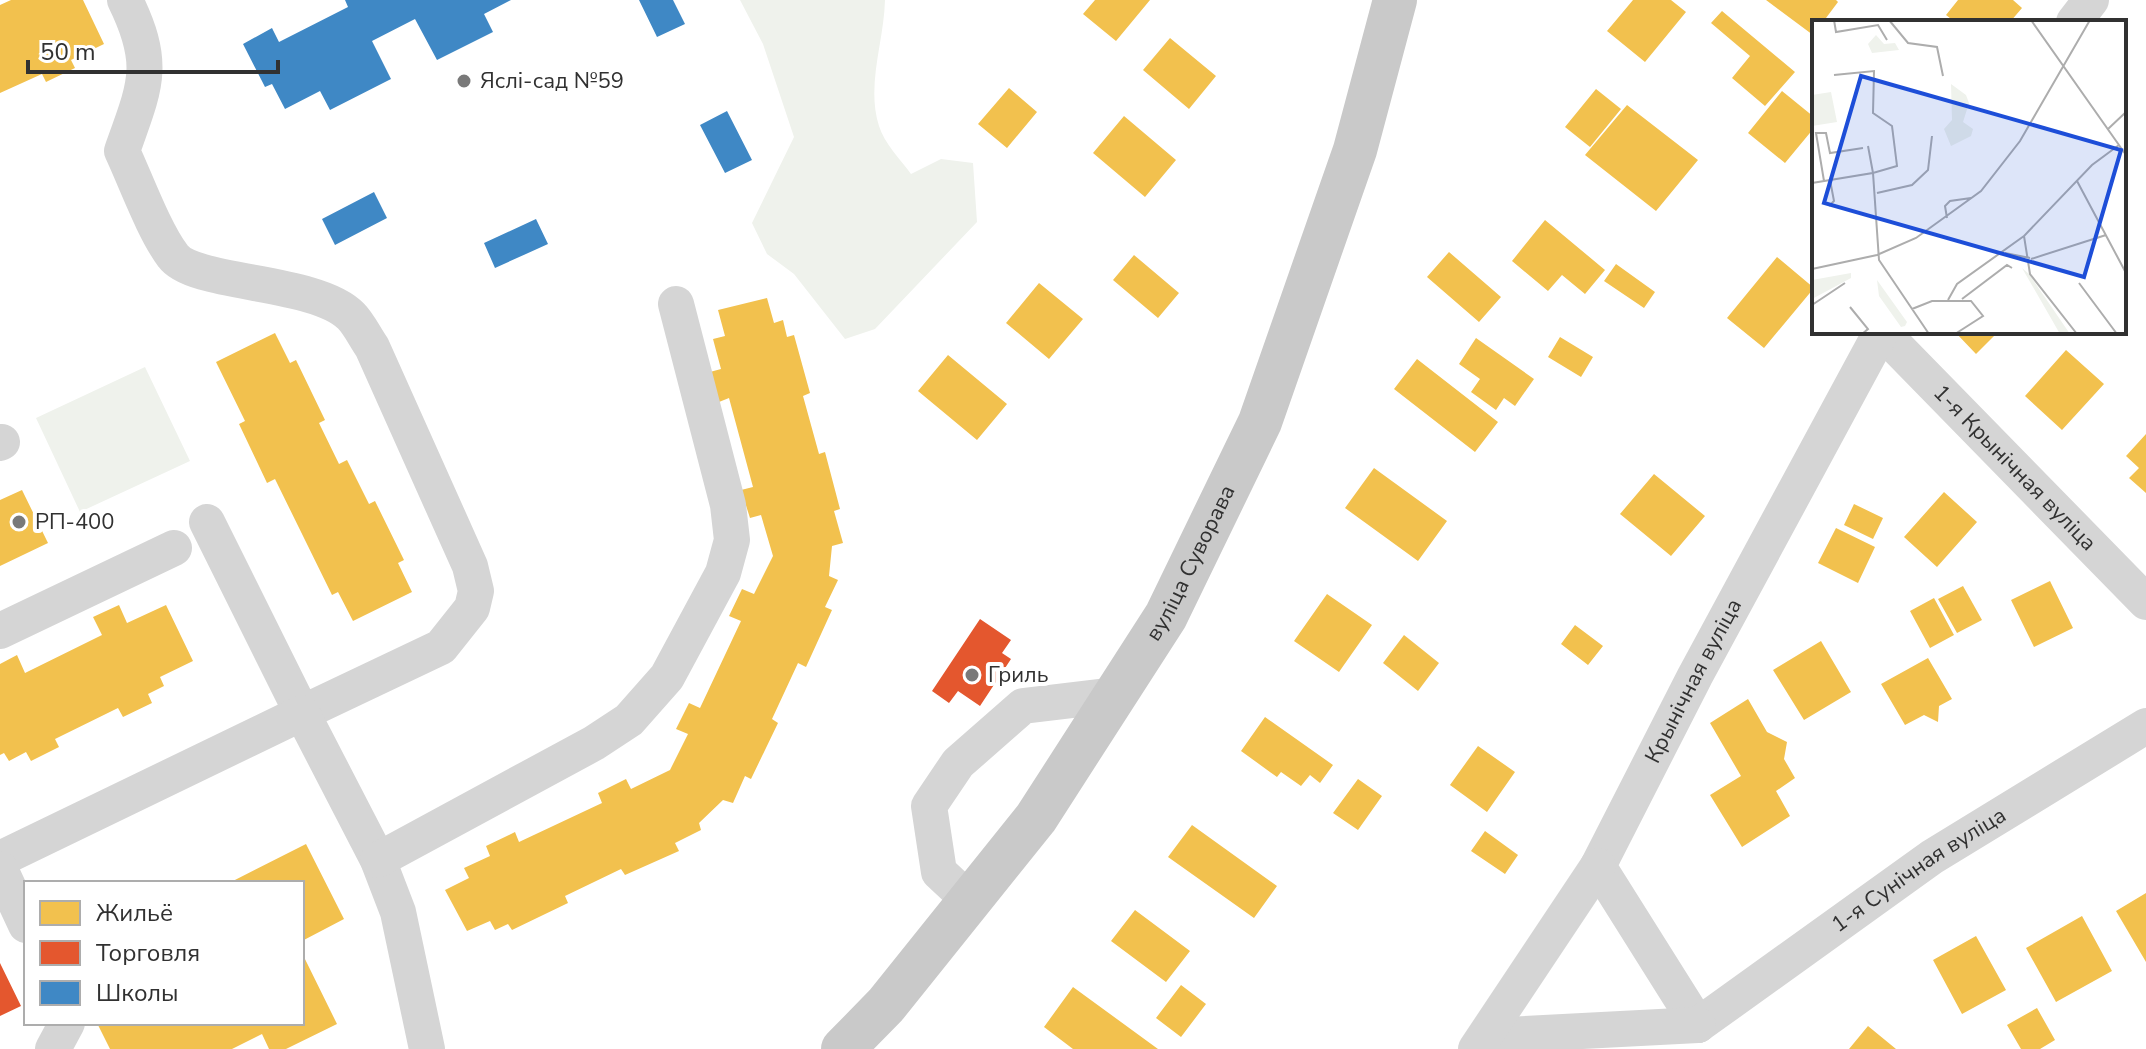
<svg xmlns="http://www.w3.org/2000/svg" width="2146" height="1049" viewBox="0 0 2146 1049" font-family="'Nunito Sans',sans-serif">
<rect width="100%" height="100%" fill="#fff"/>
<path fill="#eff2ec" d="M 740,0 L 885,0 C 884,42 866,85 879,126 C 884,143 901,160 911,174 L 941,159 L 973,163 L 977,222 L 875,329 L 845,339 L 794,274 L 767,254 L 752,223 L 794,137 L 763,44 Z
M 145,367 L 190,461 L 80,512 L 36,418 Z"/>
<path fill="#f2c14e" d="M 11,0 L 83,0 L 104,44 L 71,60 L 75,68 L 46,82 L 42,74 L 0,93 L 0,5 Z
M 1095,0 L 1150,0 L 1116,41 L 1083,14 Z
M 1633,0 L 1671,0 L 1686,12 L 1645,62 L 1607,31 Z
M 1766,0 L 1836,0 L 1838,2 L 1823,22 L 1814,22 L 1813,35 Z
M 1958,0 L 2013,0 L 2022,8 L 2010,22 L 1955,22 L 1946,15 Z
M 1722,11 L 1795,72 L 1765,106 L 1732,78 L 1750,56 L 1711,23 Z
M 1170,38 L 1216,76 L 1189,109 L 1143,70 Z
M 1009,88 L 1037,112 L 1007,148 L 978,124 Z
M 1596,89 L 1621,109 L 1590,147 L 1565,127 Z
M 1782,91 L 1814,117 L 1814,128 L 1785,163 L 1748,133 Z
M 1627,105 L 1698,160 L 1656,211 L 1585,155 Z
M 1124,116 L 1176,160 L 1145,197 L 1093,153 Z
M 1545,220 L 1605,270 L 1585,294 L 1562,275 L 1548,291 L 1512,261 Z
M 1449,252 L 1501,297 L 1479,322 L 1427,277 Z
M 1134,255 L 1179,293 L 1158,318 L 1113,280 Z
M 1777,257 L 1814,288 L 1764,348 L 1727,318 Z
M 1616,264 L 1655,292 L 1644,308 L 1604,281 Z
M 1039,283 L 1083,319 L 1049,359 L 1006,323 Z
M 767,298 L 774,323 L 783,320 L 787,337 L 794,335 L 810,393 L 803,396 L 819,454 L 825,452 L 840,509 L 834,511 L 843,543 L 832,546 L 829,576 L 838,580 L 825,607 L 832,610 L 806,667 L 798,663 L 772,719 L 778,723 L 751,779 L 745,776 L 733,803 L 723,800 L 699,823 L 701,830 L 675,843 L 679,851 L 625,875 L 621,869 L 565,896 L 568,903 L 512,930 L 508,924 L 495,930 L 490,921 L 467,931 L 445,890 L 469,878 L 464,868 L 490,856 L 486,846 L 515,832 L 519,842 L 602,803 L 598,793 L 626,779 L 631,789 L 670,770 L 688,734 L 676,729 L 689,703 L 700,708 L 741,621 L 729,616 L 742,589 L 754,594 L 773,556 L 761,515 L 750,518 L 741,490 L 753,487 L 729,398 L 719,402 L 710,372 L 721,369 L 713,339 L 725,336 L 718,310 Z
M 1955,332 L 1998,332 L 1976,354 Z
M 275,333 L 290,363 L 296,360 L 325,420 L 319,423 L 339,464 L 347,460 L 369,504 L 375,501 L 404,560 L 398,563 L 412,592 L 353,621 L 338,592 L 332,595 L 275,479 L 267,483 L 239,424 L 245,421 L 216,362 Z
M 1560,337 L 1593,357 L 1581,377 L 1548,357 Z
M 1476,338 L 1534,379 L 1515,406 L 1504,398 L 1496,410 L 1471,392 L 1480,379 L 1459,364 Z
M 2066,350 L 2104,384 L 2062,430 L 2025,396 Z
M 948,355 L 1007,404 L 977,440 L 918,391 Z
M 1417,359 L 1498,422 L 1475,452 L 1394,389 Z
M 2146,434 L 2146,493 L 2129,478 L 2139,468 L 2126,456 Z
M 1374,468 L 1447,521 L 1418,561 L 1345,508 Z
M 1654,474 L 1705,516 L 1671,556 L 1620,514 Z
M 22,490 L 48,543 L 0,566 L 0,500 Z
M 1944,492 L 1977,522 L 1937,567 L 1904,537 Z
M 1854,504 L 1883,518 L 1873,539 L 1844,525 Z
M 1836,528 L 1875,547 L 1858,583 L 1818,563 Z
M 2050,581 L 2073,628 L 2034,647 L 2011,600 Z
M 1963,586 L 1982,620 L 1957,633 L 1938,599 Z
M 1327,594 L 1372,625 L 1339,672 L 1294,641 Z
M 1934,598 L 1954,635 L 1930,648 L 1910,611 Z
M 119,605 L 127,623 L 166,605 L 193,661 L 160,677 L 164,686 L 148,694 L 152,703 L 123,717 L 118,708 L 55,739 L 59,747 L 31,761 L 26,752 L 9,761 L 4,753 L 0,755 L 0,664 L 17,655 L 25,673 L 102,635 L 93,617 Z
M 1575,625 L 1603,646 L 1588,665 L 1561,644 Z
M 1404,635 L 1439,663 L 1418,691 L 1383,663 Z
M 1821,641 L 1851,692 L 1804,720 L 1773,670 Z
M 1928,658 L 1952,699 L 1939,706 L 1938,722 L 1924,715 L 1905,725 L 1881,684 Z
M 1748,699 L 1767,732 L 1787,742 L 1784,759 L 1795,778 L 1776,791 L 1790,816 L 1742,847 L 1710,795 L 1741,776 L 1710,723 Z
M 1265,717 L 1333,765 L 1320,783 L 1310,775 L 1301,786 L 1281,772 L 1277,777 L 1241,751 Z
M 1478,746 L 1515,772 L 1487,812 L 1450,785 Z
M 1358,779 L 1382,796 L 1358,830 L 1333,813 Z
M 1192,825 L 1277,886 L 1254,918 L 1168,857 Z
M 1485,831 L 1518,855 L 1505,874 L 1471,851 Z
M 306,844 L 344,919 L 302,941 L 302,883 L 229,883 Z
M 2146,893 L 2146,962 L 2116,911 Z
M 1135,910 L 1190,951 L 1166,982 L 1111,941 Z
M 2082,916 L 2112,971 L 2056,1002 L 2026,948 Z
M 1976,936 L 2006,990 L 1962,1014 L 1933,960 Z
M 302,953 L 337,1024 L 286,1049 L 269,1049 L 262,1034 L 232,1049 L 110,1049 L 97,1023 L 302,1023 Z
M 1181,985 L 1206,1004 L 1181,1037 L 1156,1018 Z
M 1073,987 L 1158,1049 L 1073,1049 L 1044,1027 Z
M 2037,1008 L 2055,1040 L 2040,1049 L 2021,1049 L 2007,1025 Z
M 1868,1026 L 1896,1049 L 1849,1049 Z"/>
<path fill="#e4572e" d="M 980,619 L 1011,640 L 1002,653 L 1011,659 L 980,706 L 958,691 L 949,703 L 932,691 Z
M 0,963 L 21,1006 L 0,1016 Z"/>
<path fill="#3f88c5" d="M 345,0 L 511,0 L 484,14 L 493,32 L 437,60 L 415,19 L 372,41 L 391,79 L 330,110 L 320,91 L 285,109 L 272,84 L 265,87 L 243,44 L 272,28 L 279,42 L 348,7 Z
M 639,0 L 673,0 L 685,24 L 657,37 Z
M 727,111 L 752,160 L 725,173 L 700,125 Z
M 374,192 L 387,218 L 335,245 L 322,219 Z
M 536,219 L 548,244 L 495,268 L 484,243 Z"/>
<g fill="none" stroke-linecap="round" stroke-linejoin="round">
<g stroke="#d5d5d5" stroke-width="36">
<path d="M 125,0 C 157,65 145,86 122,151 C 136,181 154,231 173,256 C 194,285 316,280 351,316 C 359,324 365,337 372,347 L 470,566 L 476,591 L 472,608 L 441,647 L 302,713 L 207,522"/>
<path d="M 2074,22 L 2091,0"/>
<path id="s1" d="M 1882,332 L 2146,602"/>
<path d="M 0,443 L 2,442"/>
<path d="M 0,631 L 174,548"/>
<path d="M 0,859 L 302,713 L 378,860 L 398,912 L 427,1049"/>
<path d="M 378,860 L 594,743 L 629,720 L 667,677 L 723,573 L 732,540 L 728,505 L 676,304"/>
<path d="M 0,869 L 26,925"/>
<path d="M 970,901 L 939,872 L 929,806 L 958,763 L 1023,706 L 1115,695"/>
<path id="s2" d="M 1698,1025 L 1598,866 L 1695,676 L 1881,332"/>
<path id="s3" d="M 1698,1025 L 1932,857 L 2146,726"/>
<path d="M 1486,1036 L 1698,1025"/>
<path d="M 53,1049 L 67,1023"/>
<path d="M 1476,1049 L 1598,866"/>
</g>
<path stroke="#c9c9c9" stroke-width="44" id="s4" d="M 843,1049 L 886,1005 L 1036,818 L 1166,616 L 1260,422 L 1355,150 L 1395,0"/>
</g>
<g fill="#797979" stroke="#fff" stroke-width="3">
<circle cx="464" cy="81" r="8"/>
<circle cx="19" cy="522" r="8"/>
<circle cx="972" cy="675" r="8"/>
</g>
<g text-anchor="middle" dominant-baseline="central" stroke-width="8" stroke-linejoin="round" paint-order="stroke">
<g font-size="22" fill="#313131" stroke="#fff" text-anchor="start">
<text x="480" y="81">Яслі-сад №59</text>
<text x="35" y="522">РП-400</text>
<text x="988" y="675">Гриль</text>
</g>
<g font-size="22" fill="#313131" stroke="#fff">
<text stroke="none"><textPath href="#s1" startOffset="190">1-я Крынічная вуліца</textPath></text>
<text stroke="none"><textPath href="#s4" startOffset="600">вуліца Суворава</textPath></text>
<text stroke="none"><textPath href="#s2" startOffset="396">Крынічная вуліца</textPath></text>
<text stroke="none"><textPath href="#s3" startOffset="270">1-я Сунічная вуліца</textPath></text>
</g>
</g>
<g transform="translate(1812 20)">
<rect width="314" height="314" fill="#fff"/>
<path d="M 64,15 L 72,24 L 83,23 L 87,30 L 60,33 L 56,24 ZM 139,64 L 154,75 L 157,83 L 151,102 L 161,109 L 159,116 L 139,126 L 132,109 L 140,100 ZM 19,72 L 25,102 L 0,106 L 0,75 ZM 210,248 L 217,254 L 258,314 L 248,314 ZM 39,253 L 39,258 L 0,279 L 0,260 ZM 65,260 L 95,302 L 93,306 L 89,307 L 67,276 Z" fill="#eff2ec"/>
<path fill="none" stroke="#adadad" stroke-width="2" d="M 22,0 L 24,12 L 66,5 L 75,20M 77,0 L 96,23 L 125,27 L 131,56M 219,0 L 314,135M 22,55 L 62,51 L 61,93 L 80,106 L 85,146 L 61,153 L 56,126M 296,109 L 314,92M 12,161 L 4,113 L 14,113 L 18,133 L 51,128M 265,161 L 314,253M 0,163 L 61,153 L 67,240 L 117,314M 65,173 L 100,165 L 116,150 L 120,116M 17,186 L 22,181 L 18,160M 135,198 L 133,186 L 138,181 L 159,178M 193,233 L 218,238M 219,239 L 294,215M 0,249 L 65,235 L 104,218 L 169,171 L 208,121 L 278,0M 267,263 L 305,314M 150,279 L 195,245 L 200,248M 136,280 L 145,264 L 212,216M 0,285 L 33,263M 38,287 L 56,309 L 50,314M 100,289 L 120,281 L 159,281 L 171,296 L 143,314M 265,314 L 218,254 L 212,216 L 280,145 L 307,125"/>
<path fill="#1d4ed8" fill-opacity="0.15" stroke="#1d4ed8" stroke-width="4" d="M 49,56 L 309,130 L 272,257 L 12,183 Z"/>
<rect width="314" height="314" fill="none" stroke="#313131" stroke-width="4"/>
</g>
<rect x="24" y="881" width="280" height="144" fill="#ffffff" stroke="#adadad" stroke-width="2"/>
<rect x="40" y="901" width="40" height="24" fill="#f2c14e" stroke="#adadad" stroke-width="2"/>
<text x="96" y="921" font-size="24" fill="#313131">Жильё</text>
<rect x="40" y="941" width="40" height="24" fill="#e4572e" stroke="#adadad" stroke-width="2"/>
<text x="96" y="961" font-size="24" fill="#313131">Торговля</text>
<rect x="40" y="981" width="40" height="24" fill="#3f88c5" stroke="#adadad" stroke-width="2"/>
<text x="96" y="1001" font-size="24" fill="#313131">Школы</text>
<path d="M28 60v12h250v-12" fill="none" stroke="#313131" stroke-width="4"/>
<text x="40" y="60" font-size="24" fill="#313131" stroke="#ffffff" stroke-width="6" paint-order="stroke">50 m</text>
</svg>
